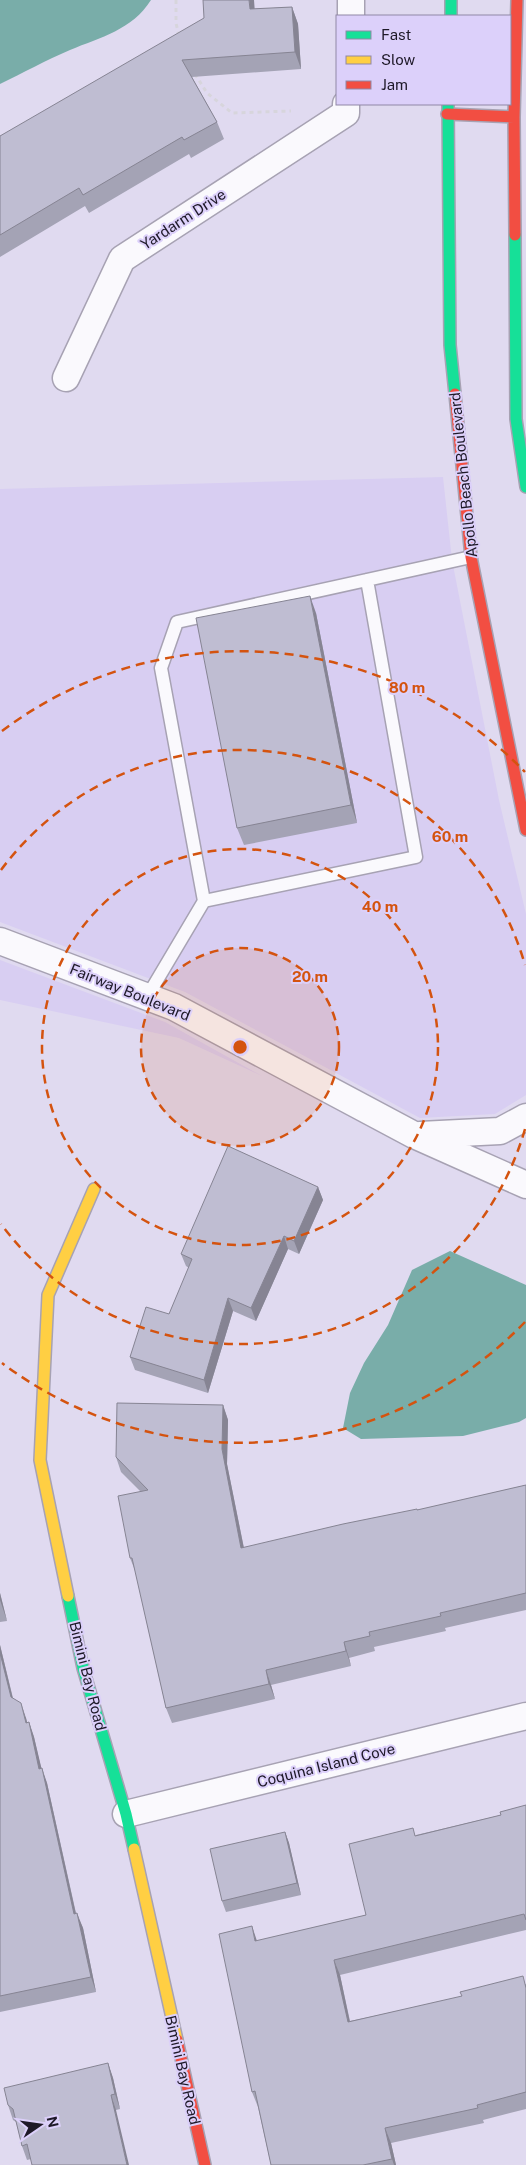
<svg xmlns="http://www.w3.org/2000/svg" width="526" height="2165" viewBox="0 0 526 2165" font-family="'Public Sans',sans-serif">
<rect width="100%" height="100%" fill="#e0daf0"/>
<path fill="#d8cef2" d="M 443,477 L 452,560 L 499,800 L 526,914 L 526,1095 L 495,1114 L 420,1118 L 185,992 L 0,922 L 0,489 Z
M 0,960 L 165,1022 L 262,1076 L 179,1038 L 0,1000 Z"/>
<path fill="#79ada9" d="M 0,0 L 151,0 C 132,30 101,37 70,50 C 46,60 23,73 0,84 Z
M 450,1251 L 526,1285 L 526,1418 L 519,1422 L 463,1436 L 361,1439 L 343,1428 L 350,1393 L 364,1363 L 388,1325 L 412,1270 Z"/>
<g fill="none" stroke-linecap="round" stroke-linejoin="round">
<g stroke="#a7a2b3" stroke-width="15">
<path id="lane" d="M 204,901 L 416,857 L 367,580
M 147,997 L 204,901 L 161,668 L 177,622 L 471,557"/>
</g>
<g stroke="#a7a2b3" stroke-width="29">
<path id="street" d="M 351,16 L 351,0
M 66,378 L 122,259 L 346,113 L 346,104
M 0,941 L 174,1007 L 414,1135 L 526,1185
M 420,1135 L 500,1131 L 526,1117
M 126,1814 L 526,1716"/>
</g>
<g stroke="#a7a2b3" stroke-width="14">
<path id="fast" d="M 451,0 L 451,16
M 448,104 L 450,345 L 455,394
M 515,235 L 516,419 L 526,487
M 68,1596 L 83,1668 L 126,1814 L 134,1849"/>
</g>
<g stroke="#a7a2b3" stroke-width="14">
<path id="slow" d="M 68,1596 L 40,1460 L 48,1295 L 94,1189
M 134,1849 L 177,2040"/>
</g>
<g stroke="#a7a2b3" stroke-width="14">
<path id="jam" d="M 447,114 L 514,117
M 515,235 L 514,117 L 517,0
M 455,394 L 471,557 L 526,830
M 177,2040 L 205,2165"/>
</g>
<path stroke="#d7d5dc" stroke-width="3" stroke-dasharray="4 4" stroke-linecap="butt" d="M 176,0 L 176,23 L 179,36
M 195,74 L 207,93 L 232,113 L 291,111"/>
<use href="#lane" stroke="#faf9fd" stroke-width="12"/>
<use href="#street" stroke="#faf9fd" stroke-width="26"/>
<use href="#fast" stroke="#16e098" stroke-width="11"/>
<use href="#slow" stroke="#ffcf43" stroke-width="11"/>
<use href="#jam" stroke="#f24e42" stroke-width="11"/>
</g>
<path fill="#a4a3b5" d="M 292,7 L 298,24 L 301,69 L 192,77 L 217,122 L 224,139 L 191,158 L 189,154 L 89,213 L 85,206 L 0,257 L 0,136 L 255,9 Z
M 316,613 L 357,823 L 244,845 L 237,828 Z
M 318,1187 L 323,1200 L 299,1254 L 288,1249 L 256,1321 L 233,1311 L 208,1393 L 135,1370 L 130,1357 L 169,1314 L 189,1268 L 186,1266 L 181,1254 Z
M 223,1405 L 228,1420 L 227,1464 L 244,1548 L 418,1510 L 526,1485 L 526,1610 L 445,1628 L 446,1631 L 374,1647 L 375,1651 L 349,1658 L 351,1666 L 271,1685 L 275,1699 L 172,1723 L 166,1708 L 136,1573 L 130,1558 L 140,1491 L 121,1472 L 116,1457 Z
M 0,1593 L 7,1621 L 0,1622 Z
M 0,1645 L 13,1698 L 26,1718 L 27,1722 L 29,1722 L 34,1737 L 41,1768 L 47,1783 L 76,1913 L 83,1928 L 96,1992 L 0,2012 Z
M 526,1805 L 526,1930 L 340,1975 L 350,2021 L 526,1984 L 526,2109 L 483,2120 L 484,2123 L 391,2143 L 396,2165 L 271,2165 L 258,2107 L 252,2092 L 257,1941 L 366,1915 L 416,1835 L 501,1815 Z
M 285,1832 L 289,1843 L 301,1895 L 226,1912 L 222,1901 Z
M 108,2063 L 113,2078 L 120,2109 L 116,2110 L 31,2159 L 27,2160 L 22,2146 L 16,2122 L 13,2120 L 8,2105 Z"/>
<path fill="#868493" d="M 249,0 L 254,0 L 256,27 L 250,9 Z
M 292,7 L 298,24 L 301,69 L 295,52 Z
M 310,596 L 316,613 L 357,823 L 351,805 Z
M 318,1187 L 323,1200 L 299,1254 L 294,1241 Z
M 284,1236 L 288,1249 L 256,1321 L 251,1308 Z
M 228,1298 L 233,1311 L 208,1393 L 204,1380 Z
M 223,1405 L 228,1420 L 227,1464 L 247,1564 L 241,1548 L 222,1449 Z
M 0,1593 L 7,1621 L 0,1600 Z
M 344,1642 L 349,1658 L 351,1666 L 346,1651 Z
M 0,1645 L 16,1712 L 11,1697 L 0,1653 Z
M 266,1670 L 271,1685 L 275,1699 L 269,1684 Z
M 21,1703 L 26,1718 L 31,1738 L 26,1723 Z
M 29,1722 L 34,1737 L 45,1783 L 39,1769 Z
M 42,1768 L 47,1783 L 79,1928 L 74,1914 Z
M 285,1832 L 289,1843 L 301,1895 L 297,1883 Z
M 77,1913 L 83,1928 L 96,1992 L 91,1977 Z
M 252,1926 L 257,1941 L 255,1941 Z
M 334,1960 L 340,1975 L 353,2037 L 348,2022 Z
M 108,2063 L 113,2078 L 120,2109 L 115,2094 Z
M 111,2095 L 116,2110 L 129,2165 L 127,2165 Z
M 385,2128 L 391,2143 L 396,2165 L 394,2165 L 392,2159 Z"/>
<path fill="#bfbdd2" stroke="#868493" d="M 203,0 L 249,0 L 250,9 L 292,7 L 295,52 L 182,60 L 217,122 L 184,140 L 182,137 L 83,195 L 79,188 L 0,235 L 0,136 L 204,18 Z
M 310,596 L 351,805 L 237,828 L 196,618 Z
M 228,1146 L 318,1187 L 294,1241 L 284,1236 L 251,1308 L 228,1298 L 204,1380 L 130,1357 L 146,1307 L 169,1314 L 192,1259 L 181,1254 Z
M 117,1403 L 223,1405 L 222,1449 L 241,1548 L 343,1524 L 417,1509 L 417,1510 L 526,1485 L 526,1593 L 440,1613 L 441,1616 L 369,1632 L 370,1636 L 344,1642 L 346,1651 L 266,1670 L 269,1684 L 166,1708 L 132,1558 L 130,1558 L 118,1496 L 148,1490 L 116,1457 Z
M 0,1653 L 11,1697 L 21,1703 L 26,1723 L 29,1722 L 39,1769 L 42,1768 L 74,1914 L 77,1913 L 91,1977 L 0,1996 Z
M 526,1805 L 526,1920 L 524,1914 L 334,1960 L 348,2022 L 462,1996 L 460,1992 L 523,1976 L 526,1988 L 526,2092 L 477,2105 L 478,2108 L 385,2128 L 392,2159 L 363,2165 L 271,2165 L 255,2091 L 252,2092 L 219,1934 L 252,1926 L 255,1941 L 366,1915 L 349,1844 L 413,1828 L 415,1836 L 501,1815 L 500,1812 Z
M 285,1832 L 297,1883 L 222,1901 L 210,1849 Z
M 108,2063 L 115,2094 L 111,2095 L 127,2165 L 32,2165 L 27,2144 L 22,2146 L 13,2109 L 8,2105 L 4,2088 Z"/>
<circle cx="240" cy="1047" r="99" fill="#d4530f" fill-opacity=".12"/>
<g fill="none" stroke="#d4530f" stroke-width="2.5" stroke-dasharray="9 6">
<circle cx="240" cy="1047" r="99"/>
<circle cx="240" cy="1047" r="198"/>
<path d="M525 1129A297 297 0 0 1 1 1224M1 870A297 297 0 0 1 525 965"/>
<path d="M525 1322A396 396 0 0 1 2 1363M2 731A396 396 0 0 1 525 772"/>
</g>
<g text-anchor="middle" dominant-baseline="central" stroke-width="4" stroke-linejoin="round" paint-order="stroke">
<g font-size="15" fill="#1e1928" stroke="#dcd0fa">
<text transform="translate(183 219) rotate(-33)">Yardarm Drive</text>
<text transform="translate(463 475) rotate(-96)">Apollo Beach Boulevard</text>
<text transform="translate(130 992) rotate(22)">Fairway Boulevard</text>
<text transform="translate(88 1676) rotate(76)">Bimini Bay Road</text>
<text transform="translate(326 1765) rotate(-14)">Coquina Island Cove</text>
<text transform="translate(183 2070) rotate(77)">Bimini Bay Road</text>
</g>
</g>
<circle cx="240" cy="1047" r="8" fill="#d4530f" stroke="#dcd0fa" stroke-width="2.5"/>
<g font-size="15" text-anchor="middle" font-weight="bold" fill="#d4530f" stroke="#dcd0fa" stroke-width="4" stroke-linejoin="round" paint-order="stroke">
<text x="407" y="693">80 m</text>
<text x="450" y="842">60 m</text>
<text x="380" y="912">40 m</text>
<text x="310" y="982">20 m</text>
</g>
<rect x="336" y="15" width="175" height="90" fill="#dcd0fa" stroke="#9087a6"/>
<rect x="346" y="31" width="25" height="8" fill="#16e098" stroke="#9087a6"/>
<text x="381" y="40" font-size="15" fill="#1e1928">Fast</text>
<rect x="346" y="56" width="25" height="8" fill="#ffcf43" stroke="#9087a6"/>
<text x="381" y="65" font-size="15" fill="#1e1928">Slow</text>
<rect x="346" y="81" width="25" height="8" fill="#f24e42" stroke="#9087a6"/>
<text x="381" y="90" font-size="15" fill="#1e1928">Jam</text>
<g transform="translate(40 2125) rotate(77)" stroke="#dcd0fa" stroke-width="4" paint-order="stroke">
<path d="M0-4L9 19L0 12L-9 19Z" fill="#1e1928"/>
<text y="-8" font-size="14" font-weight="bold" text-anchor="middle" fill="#1e1928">N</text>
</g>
</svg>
